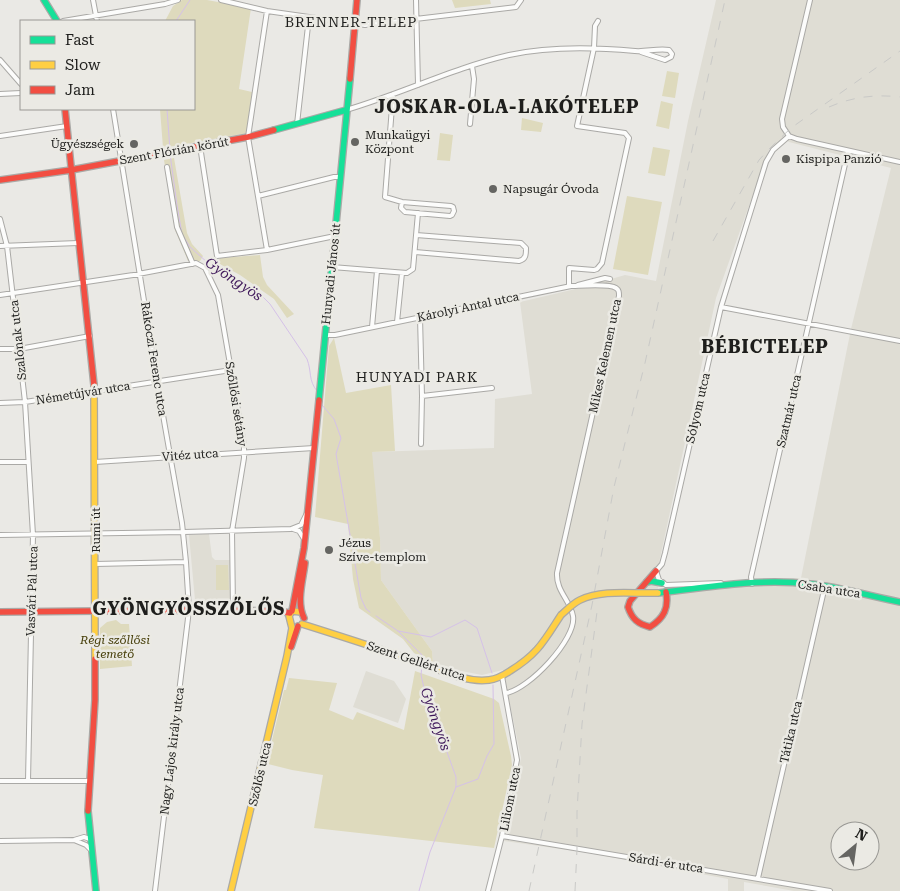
<svg xmlns="http://www.w3.org/2000/svg" width="900" height="891" viewBox="0 0 900 891" font-family="'Roboto Serif',serif">
<rect width="100%" height="100%" fill="#eae9e5"/>
<path fill="#dfddd4" fill-rule="evenodd" d="M 716,0 L 900,0 L 900,891 L 794,891 L 744,882 L 744,891 L 728,891 L 728,879 L 589,853 L 504,841 L 521,758 L 503,670 L 482,675 L 456,670 L 433,663 L 432,651 L 381,580 L 380,538 L 371,452 L 494,448 L 495,399 L 532,394 L 520,302 L 584,287 L 625,275 L 656,281 L 688,121 ZM 784,137 L 789,142 L 891,168 L 851,329 L 801,578 L 759,579 L 658,590 L 659,563 L 716,298 L 769,150 ZM 840,831 L 870,831 L 870,861 L 840,861 Z
M 209,534 L 212,557 L 215,560 L 230,560 L 231,601 L 197,602 L 195,600 L 189,535 Z
M 366,671 L 394,681 L 406,699 L 398,723 L 353,707 Z"/>
<path fill="#dedabd" d="M 182,0 L 207,0 L 251,8 L 239,89 L 252,92 L 247,133 L 163,148 L 160,109 L 194,109 L 194,21 L 165,21 L 173,6 Z
M 452,0 L 490,0 L 491,4 L 455,8 Z
M 667,71 L 679,73 L 675,98 L 662,96 Z
M 661,101 L 673,104 L 669,129 L 656,126 Z
M 522,118 L 543,123 L 541,132 L 521,130 Z
M 440,133 L 453,135 L 450,161 L 437,160 Z
M 653,147 L 670,150 L 665,176 L 648,173 Z
M 174,158 L 187,233 L 192,244 L 203,256 L 200,261 L 188,261 L 175,230 L 164,160 Z
M 627,196 L 662,202 L 648,275 L 613,269 Z
M 260,255 L 263,277 L 267,285 L 294,314 L 287,318 L 274,299 L 240,275 L 218,263 L 220,258 Z
M 334,338 L 346,393 L 391,385 L 395,451 L 372,452 L 380,538 L 381,580 L 432,651 L 433,663 L 414,653 L 403,639 L 359,608 L 353,579 L 348,524 L 315,517 L 329,346 Z
M 216,565 L 228,565 L 229,590 L 216,590 Z
M 116,620 L 121,624 L 129,624 L 132,666 L 100,669 L 100,628 L 107,622 Z
M 415,671 L 494,699 L 499,703 L 511,756 L 512,765 L 494,848 L 314,828 L 323,775 L 292,770 L 268,764 L 269,753 L 284,690 L 286,690 L 289,678 L 337,683 L 329,710 L 353,720 L 357,712 L 404,730 Z"/>
<g fill="none" stroke-linecap="round" stroke-linejoin="round">
<path stroke="#d5c1e8" stroke-width="1" d="M 176,21 L 190,0
M 167,109 L 170,150
M 170,154 L 177,205 L 182,234 L 190,247 L 217,271 L 263,297 L 270,304 L 307,359 C 312,372 308,380 317,391
M 322,401 L 322,405 L 334,419 L 341,438 L 336,454 L 361,598 L 366,609 L 370,612
M 376,616 L 398,631 L 423,656 L 423,661
M 398,631 L 431,637 L 465,620 L 477,628 L 492,673
M 456,787 L 478,779 L 487,756 L 494,744 L 493,685
M 419,891 L 430,852 L 456,787 L 456,777 L 424,688 L 421,675 L 422,664"/>
<g stroke="#aaa9a6" stroke-width="6">
<path id="street" d="M 93,0 L 97,21
M 221,0 L 267,11 L 365,25 L 516,7 L 521,0
M 416,0 L 418,85
M 267,11 L 248,137 L 267,250
M 63,21 L 165,4 L 178,0
M 0,60 L 21,84
M 0,94 L 21,93
M 393,94 L 385,197 L 402,202 L 451,206 L 453,207 L 454,211 L 452,215 L 450,216 L 405,212 L 401,208 L 402,202
M 113,109 L 157,381 L 182,523 L 186,562 L 189,610 L 155,891
M 346,110 C 401,94 453,68 509,55 C 550,46 593,47 635,51 C 646,52 658,48 669,50 L 672,54 L 671,57 L 665,60 L 641,52
M 297,124 L 309,17
M 470,124 L 474,79 L 472,66
M 0,136 L 67,126
M 789,136 L 783,127 L 782,119 L 810,0
M 789,136 L 797,139 L 900,162
M 200,146 L 217,256 L 267,250 L 335,236
M 167,167 L 177,227 L 193,264
M 258,196 L 334,177 L 341,177
M 0,219 L 7,246 L 19,349 L 25,402 L 33,535 L 28,781
M 0,246 L 78,243
M 415,252 L 519,261 C 526,259 526,255 526,248 L 521,243 L 416,235
M 332,267 L 407,273 L 413,269 L 418,213
M 578,285 L 605,278 L 610,279
M 569,286 L 569,268 L 594,270 L 597,269 L 602,263 L 629,138 L 625,133 L 577,126 L 594,48 L 595,26 L 598,21
M 0,295 L 133,275 L 196,263 L 205,268 L 218,295 L 244,445 L 244,458 L 232,531 L 233,610
M 721,307 L 900,341
M 420,317 L 422,396 L 421,444
M 397,322 L 402,273
M 372,327 L 377,271
M 326,335 L 335,335 L 571,286
M 0,349 L 19,349 L 90,336
M 422,396 L 492,388
M 0,403 L 25,402 L 231,370
M 0,462 L 28,462
M 95,462 L 314,448
M 293,529 L 299,531 L 304,539
M 0,535 L 184,532 L 291,529 L 301,525 L 308,511
M 95,564 L 186,562
M 721,583 L 666,585 L 659,580 L 656,571 L 662,564 L 665,553 L 721,307 L 766,162 L 773,150 L 789,136
M 752,584 L 751,577 L 848,151
M 506,693 C 528,690 577,639 573,616 C 570,600 556,591 557,573 L 619,296 C 619,292 619,290 616,288 C 609,283 579,286 569,286
M 0,781 L 89,781
M 502,836 L 830,891
M 74,840 L 86,845 L 91,850
M 0,841 L 74,840 L 84,837 L 90,839
M 758,878 L 825,586
M 488,891 L 502,836 L 517,760 L 502,676"/>
</g>
<g stroke="#aaa9a6" stroke-width="8">
<path id="fast" d="M 44,0 L 57,21
M 274,130 L 346,110
M 319,400 L 350,79
M 647,582 L 651,581 L 662,583
M 658,593 C 708,587 760,578 810,584 C 840,587 870,596 900,602
M 88,811 L 96,891"/>
</g>
<g stroke="#aaa9a6" stroke-width="8">
<path id="slow" d="M 94,385 L 95,659
M 302,624 C 340,636 378,648 415,661 C 439,669 463,683 489,680 C 497,679 504,675 510,671 C 538,654 544,641 561,615
M 231,891 L 287,656 L 292,628 L 289,616 L 292,611 L 301,612"/>
</g>
<g stroke="#aaa9a6" stroke-width="8">
<path id="jam" d="M 350,79 L 357,0
M 65,109 L 94,385
M 0,180 L 71,170 L 248,137 L 274,130
M 656,571 L 630,601 L 628,607 C 632,619 638,624 650,627 C 664,618 669,608 666,592
M 292,611 L 304,548 L 319,400
M 0,612 L 194,610 L 278,611 L 290,613
M 304,618 C 296,602 303,580 305,563
M 291,647 L 298,626
M 88,811 L 95,700 L 95,659"/>
</g>
<use href="#street" stroke="#fcfcfb" stroke-width="4"/>
<use href="#fast" stroke="#16e098" stroke-width="5.5"/>
<use href="#slow" stroke="#ffcf43" stroke-width="5.5"/>
<use href="#jam" stroke="#f24e42" stroke-width="5.5"/>
<path stroke="#c9c9c7" stroke-width="1" stroke-dasharray="9 9" stroke-linecap="butt" d="M 829,107 C 852,97 875,94 900,97
M 713,241 L 759,160 L 771,147 L 791,128 L 900,51
M 529,891 L 592,605 L 614,487 L 645,363 L 725,0
M 575,891 L 577,849 L 577,812 L 582,724 L 597,612"/>
<g stroke="#aaa9a6" stroke-width="8" stroke-linecap="butt">
<path id="slow-bridge" d="M 561,615 C 567,610 572,604 580,600 C 603,589 633,594 658,593"/>
</g>
<use href="#slow-bridge" stroke="#ffcf43" stroke-width="5.5"/>
</g>
<g fill="#656562" stroke="#ebeae4" stroke-width="2">
<circle cx="355" cy="142" r="5"/>
<circle cx="134" cy="144" r="5"/>
<circle cx="786" cy="159" r="5"/>
<circle cx="493" cy="189" r="5"/>
<circle cx="329" cy="550" r="5"/>
</g>
<g text-anchor="middle" dominant-baseline="central" stroke-width="5" stroke-linejoin="round" paint-order="stroke">
<g font-size="12" fill="#1e1e1c" stroke="#ebeae4" text-anchor="start">
<text x="365" y="135">Munkaügyi<tspan x="365" dy="14">Központ</tspan></text>
<text x="124" y="144" text-anchor="end">Ügyészségek</text>
<text x="796" y="159">Kispipa Panzió</text>
<text x="503" y="189">Napsugár Óvoda</text>
<text x="339" y="543">Jézus<tspan x="339" dy="14">Szíve-templom</tspan></text>
</g>
<g font-size="12" fill="#1e1e1c" stroke="#ebeae4">
<text transform="translate(174 151) rotate(-10)">Szent Flórián körút</text>
<text transform="translate(331 274) rotate(-84)">Hunyadi János út</text>
<text transform="translate(468 307) rotate(-12)">Károlyi Antal utca</text>
<text transform="translate(18 340) rotate(-96)">Szalónak utca</text>
<text transform="translate(605 356) rotate(-78)">Mikes Kelemen utca</text>
<text transform="translate(154 359) rotate(81)">Rákóczi Ferenc utca</text>
<text transform="translate(83 393) rotate(-9)">Németújvár utca</text>
<text transform="translate(236 404) rotate(81)">Szőllősi sétány</text>
<text transform="translate(698 408) rotate(-77)">Sólyom utca</text>
<text transform="translate(789 411) rotate(-77)">Szatmár utca</text>
<text transform="translate(190 455) rotate(-4)">Vitéz utca</text>
<text transform="translate(96 530) rotate(-90)">Rumi út</text>
<text transform="translate(829 589) rotate(9)">Csaba utca</text>
<text transform="translate(32 591) rotate(-88)">Vasvári Pál utca</text>
<text transform="translate(416 661) rotate(18)">Szent Gellért utca</text>
<text transform="translate(791 732) rotate(-77)">Tátika utca</text>
<text transform="translate(172 751) rotate(-83)">Nagy Lajos király utca</text>
<text transform="translate(260 774) rotate(-77)">Szőlős utca</text>
<text transform="translate(510 799) rotate(-79)">Liliom utca</text>
<text transform="translate(666 863) rotate(9)">Sárdi-ér utca</text>
</g>
<g font-size="12" font-style="italic" fill="#48400c" stroke="#ebeae4">
<text x="115" y="640">Régi szőllősi<tspan x="115" dy="14">temető</tspan></text>
</g>
<g font-size="14" letter-spacing="1" fill="#1e1e1c" stroke="#ebeae4">
<text x="351" y="22">BRENNER-TELEP</text>
<text x="417" y="377">HUNYADI PARK</text>
</g>
<g font-size="14" font-style="italic" fill="#3e175a" stroke="#ebeae4">
<text transform="translate(234 279) rotate(34)">Gyöngyös</text>
<text transform="translate(436 719) rotate(71)">Gyöngyös</text>
</g>
<g font-size="18" font-weight="bold" letter-spacing="1" fill="#1e1e1c" stroke="#ebeae4">
<text x="507" y="106">JOSKAR-OLA-LAKÓTELEP</text>
<text x="765" y="346">BÉBICTELEP</text>
<text x="189" y="608">GYÖNGYÖSSZŐLŐS</text>
</g>
</g>
<rect x="20" y="20" width="175" height="90" fill="#ebeae4" stroke="#999894"/>
<rect x="30" y="36" width="25" height="8" fill="#16e098" stroke="#999894"/>
<text x="65" y="45" font-size="15" fill="#1e1e1c">Fast</text>
<rect x="30" y="61" width="25" height="8" fill="#ffcf43" stroke="#999894"/>
<text x="65" y="70" font-size="15" fill="#1e1e1c">Slow</text>
<rect x="30" y="86" width="25" height="8" fill="#f24e42" stroke="#999894"/>
<text x="65" y="95" font-size="15" fill="#1e1e1c">Jam</text>
<g transform="translate(855 846) rotate(29)"><circle r="24" fill="#ebeae4" stroke="#999894"/>
<path d="M0-4L9 19L0 12L-9 19Z" fill="#656562"/>
<text y="-8" font-size="14" font-weight="bold" text-anchor="middle" fill="#1e1e1c">N</text>
</g>
</svg>
